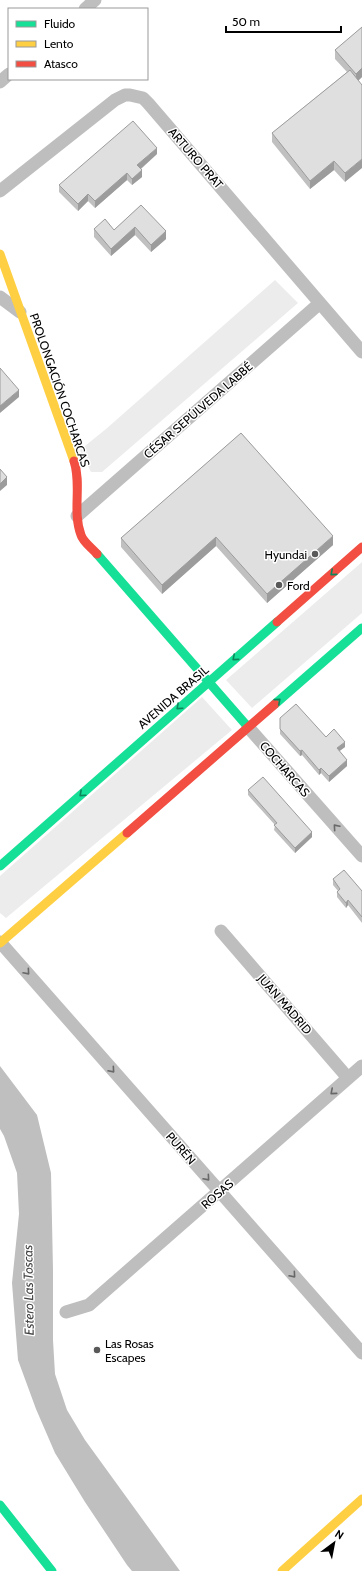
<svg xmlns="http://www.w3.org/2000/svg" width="362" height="1571" viewBox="0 0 362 1571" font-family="Cabin,sans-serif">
<rect width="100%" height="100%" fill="#fff"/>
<path fill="#ececec" d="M 275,280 L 298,303 L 102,472 L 91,472 L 80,450 L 106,429 Z
M 362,562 L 362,613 L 252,708 L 226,680 Z
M 202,697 L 232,730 L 6,918 L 0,913 L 0,876 Z"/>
<path fill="#bfbfbf" d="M 0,1066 L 37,1115 L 51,1173 L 53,1270 L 53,1340 L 55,1374 L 67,1410 L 85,1440 L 180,1571 L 132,1571 L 127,1565 L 85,1502 L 55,1453 L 36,1409 L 18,1360 L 12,1283 L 19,1214 L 17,1173 L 4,1136 L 0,1129 Z"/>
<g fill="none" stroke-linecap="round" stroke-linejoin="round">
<path stroke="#bebebe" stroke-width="13" d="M 85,9 L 95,0
M 0,82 L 9,74
M 0,191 L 115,100 L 125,95 L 130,95 L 143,98 L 148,103 L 362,352
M 0,297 L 20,312
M 77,516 L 320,303
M 248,727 L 362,856
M 221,931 L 348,1078
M 0,942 L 362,1353
M 66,1312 L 89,1305 L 362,1066"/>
<path stroke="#16e098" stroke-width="9" d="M 97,554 L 248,727
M 275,704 L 362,628
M 0,866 L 277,622
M 0,1505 L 52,1571"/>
<path stroke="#ffcf43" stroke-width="9" d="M 0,254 L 74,461
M 0,943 L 127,833
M 282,1571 L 362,1499"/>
<path stroke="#f24e42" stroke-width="9" d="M 74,461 C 82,485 72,511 81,535 C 83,542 92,548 97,554
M 277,622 L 362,547
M 127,833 L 275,704"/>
</g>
<path fill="#c0c0c0" d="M 362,27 L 362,77 L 358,80 L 345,182 L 334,170 L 310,189 L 272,142 L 272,133 L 347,72 L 335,59 L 335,50 Z
M 157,154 L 141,169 L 142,177 L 132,185 L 127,180 L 95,208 L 88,201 L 78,211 L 59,192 L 59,185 Z
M 141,205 L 166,239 L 151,252 L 135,235 L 111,256 L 94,237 L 94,229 L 114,230 Z
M 241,433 L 333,545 L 267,603 L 216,546 L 162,594 L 121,547 L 121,538 Z
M 280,729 L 326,737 L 345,747 L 339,751 L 347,766 L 329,782 L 321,773 L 319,775 L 302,755 L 300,756 L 280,734 Z
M 248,790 L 312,837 L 295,853 L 274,830 L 275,825 L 248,795 Z
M 333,879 L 362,891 L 362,923 L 348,905 L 346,908 L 337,897 L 337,892 L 338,891 L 333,885 Z"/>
<path fill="#9c9c9c" d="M 362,68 L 362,77 L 356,83 L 356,74 Z
M 157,148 L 157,154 L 137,172 L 137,165 Z
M 362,159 L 362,168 L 345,182 L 345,173 Z
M 334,161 L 334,170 L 310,189 L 310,181 Z
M 142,170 L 142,177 L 132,185 L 132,179 Z
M 127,173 L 127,180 L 95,208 L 95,201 Z
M 88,194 L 88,201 L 78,211 L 78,204 Z
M 135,227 L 135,235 L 111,256 L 111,249 Z
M 166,231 L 166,239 L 151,252 L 151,245 Z
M 19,390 L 19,397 L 0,413 L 0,406 Z
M 7,477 L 7,485 L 0,491 L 0,484 Z
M 333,536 L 333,545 L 267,603 L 267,594 Z
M 216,537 L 216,546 L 162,594 L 162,585 Z
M 345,742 L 345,747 L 337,753 L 337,748 Z
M 302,750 L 302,755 L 300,756 L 300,751 Z
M 347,760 L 347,766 L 329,782 L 329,776 Z
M 321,768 L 321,773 L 319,775 L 319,770 Z
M 312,832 L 312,837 L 295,853 L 295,848 Z
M 348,900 L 348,905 L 346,908 L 346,903 Z"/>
<path fill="#dfdfdf" stroke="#9c9c9c" d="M 362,27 L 362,68 L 356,74 L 335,50 Z
M 350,70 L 362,85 L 362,159 L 345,173 L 334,161 L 310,181 L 272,133 Z
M 133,121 L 157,148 L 137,165 L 142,170 L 132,179 L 127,173 L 95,201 L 88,194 L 78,204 L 59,185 Z
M 141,205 L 166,231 L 151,245 L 135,227 L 111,249 L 94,229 L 105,219 L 114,230 Z
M 0,368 L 19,390 L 0,406 Z
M 241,433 L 333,536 L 267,594 L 216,537 L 162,585 L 121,538 Z
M 0,469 L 7,477 L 0,484 Z
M 296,704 L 326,737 L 334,729 L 345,742 L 337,748 L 347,760 L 329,776 L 321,768 L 319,770 L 302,750 L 300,751 L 280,729 L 280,718 Z
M 263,777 L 312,832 L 295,848 L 274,825 L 277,823 L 248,790 Z
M 344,870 L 362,891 L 362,917 L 348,900 L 346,903 L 337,892 L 340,889 L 333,879 Z"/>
<defs><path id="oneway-chevron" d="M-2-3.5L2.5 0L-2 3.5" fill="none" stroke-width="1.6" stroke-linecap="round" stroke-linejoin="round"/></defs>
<g stroke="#0d865b">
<use href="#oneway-chevron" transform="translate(333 573) rotate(139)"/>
<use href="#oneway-chevron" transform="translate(235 658) rotate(139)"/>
<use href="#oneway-chevron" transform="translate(278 701) rotate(-41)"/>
<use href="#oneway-chevron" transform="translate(179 707) rotate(138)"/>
<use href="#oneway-chevron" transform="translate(82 794) rotate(138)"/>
</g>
<g stroke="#686868">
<use href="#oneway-chevron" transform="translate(336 827) rotate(-131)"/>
<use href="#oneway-chevron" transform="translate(27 972) rotate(49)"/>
<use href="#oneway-chevron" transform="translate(112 1070) rotate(49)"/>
<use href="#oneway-chevron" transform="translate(333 1092) rotate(139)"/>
<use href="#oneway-chevron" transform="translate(207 1178) rotate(49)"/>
<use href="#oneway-chevron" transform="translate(293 1275) rotate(49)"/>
</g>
<g fill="#595959" stroke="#fff" stroke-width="1.5">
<circle cx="315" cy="554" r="4"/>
<circle cx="279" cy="585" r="4"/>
<circle cx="97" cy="1350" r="4"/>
</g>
<g text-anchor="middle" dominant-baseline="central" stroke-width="3" stroke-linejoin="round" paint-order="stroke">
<g font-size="12" fill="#000" stroke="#fff">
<text transform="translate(196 158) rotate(49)">ARTURO PRAT</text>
<text transform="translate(60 390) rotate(71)">PROLONGACIÓN COCHARCAS</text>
<text transform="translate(198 410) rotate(-41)">CÉSAR SEPÚLVEDA LABBÉ</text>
<text transform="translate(173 697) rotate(-41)">AVENIDA BRASIL</text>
<text transform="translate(285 769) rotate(49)">COCHARCAS</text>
<text transform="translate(285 1004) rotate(49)">JUAN MADRID</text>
<text transform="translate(181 1148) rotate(49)">PURÉN</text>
<text transform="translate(217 1194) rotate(-41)">ROSAS</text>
</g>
<g font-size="12" fill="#000" stroke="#fff" text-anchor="start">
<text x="307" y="554" text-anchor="end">Hyundai</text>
<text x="287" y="585">Ford</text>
<text x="105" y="1343">Las Rosas<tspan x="105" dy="14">Escapes</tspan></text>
</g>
<g font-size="13" font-style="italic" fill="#444" stroke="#fff">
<text transform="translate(28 1290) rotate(-91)">Estero Las Toscas</text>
</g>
</g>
<rect x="8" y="8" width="140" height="72" fill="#ffffff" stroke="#999999"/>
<rect x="16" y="21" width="20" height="6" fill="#16e098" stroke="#999999"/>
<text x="44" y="28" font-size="12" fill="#000000">Fluido</text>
<rect x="16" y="41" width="20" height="6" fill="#ffcf43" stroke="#999999"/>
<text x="44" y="48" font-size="12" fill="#000000">Lento</text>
<rect x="16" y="61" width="20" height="6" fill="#f24e42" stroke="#999999"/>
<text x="44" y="68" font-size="12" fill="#000000">Atasco</text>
<g transform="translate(334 1543) rotate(32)" stroke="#ffffff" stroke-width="3" paint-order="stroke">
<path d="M0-3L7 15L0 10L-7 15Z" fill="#000000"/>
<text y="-6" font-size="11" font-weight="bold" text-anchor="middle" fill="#000000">N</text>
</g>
<path d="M226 26v6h115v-6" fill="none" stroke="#000000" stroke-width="2"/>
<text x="232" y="26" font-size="12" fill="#000000" stroke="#ffffff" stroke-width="3" paint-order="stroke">50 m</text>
</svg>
